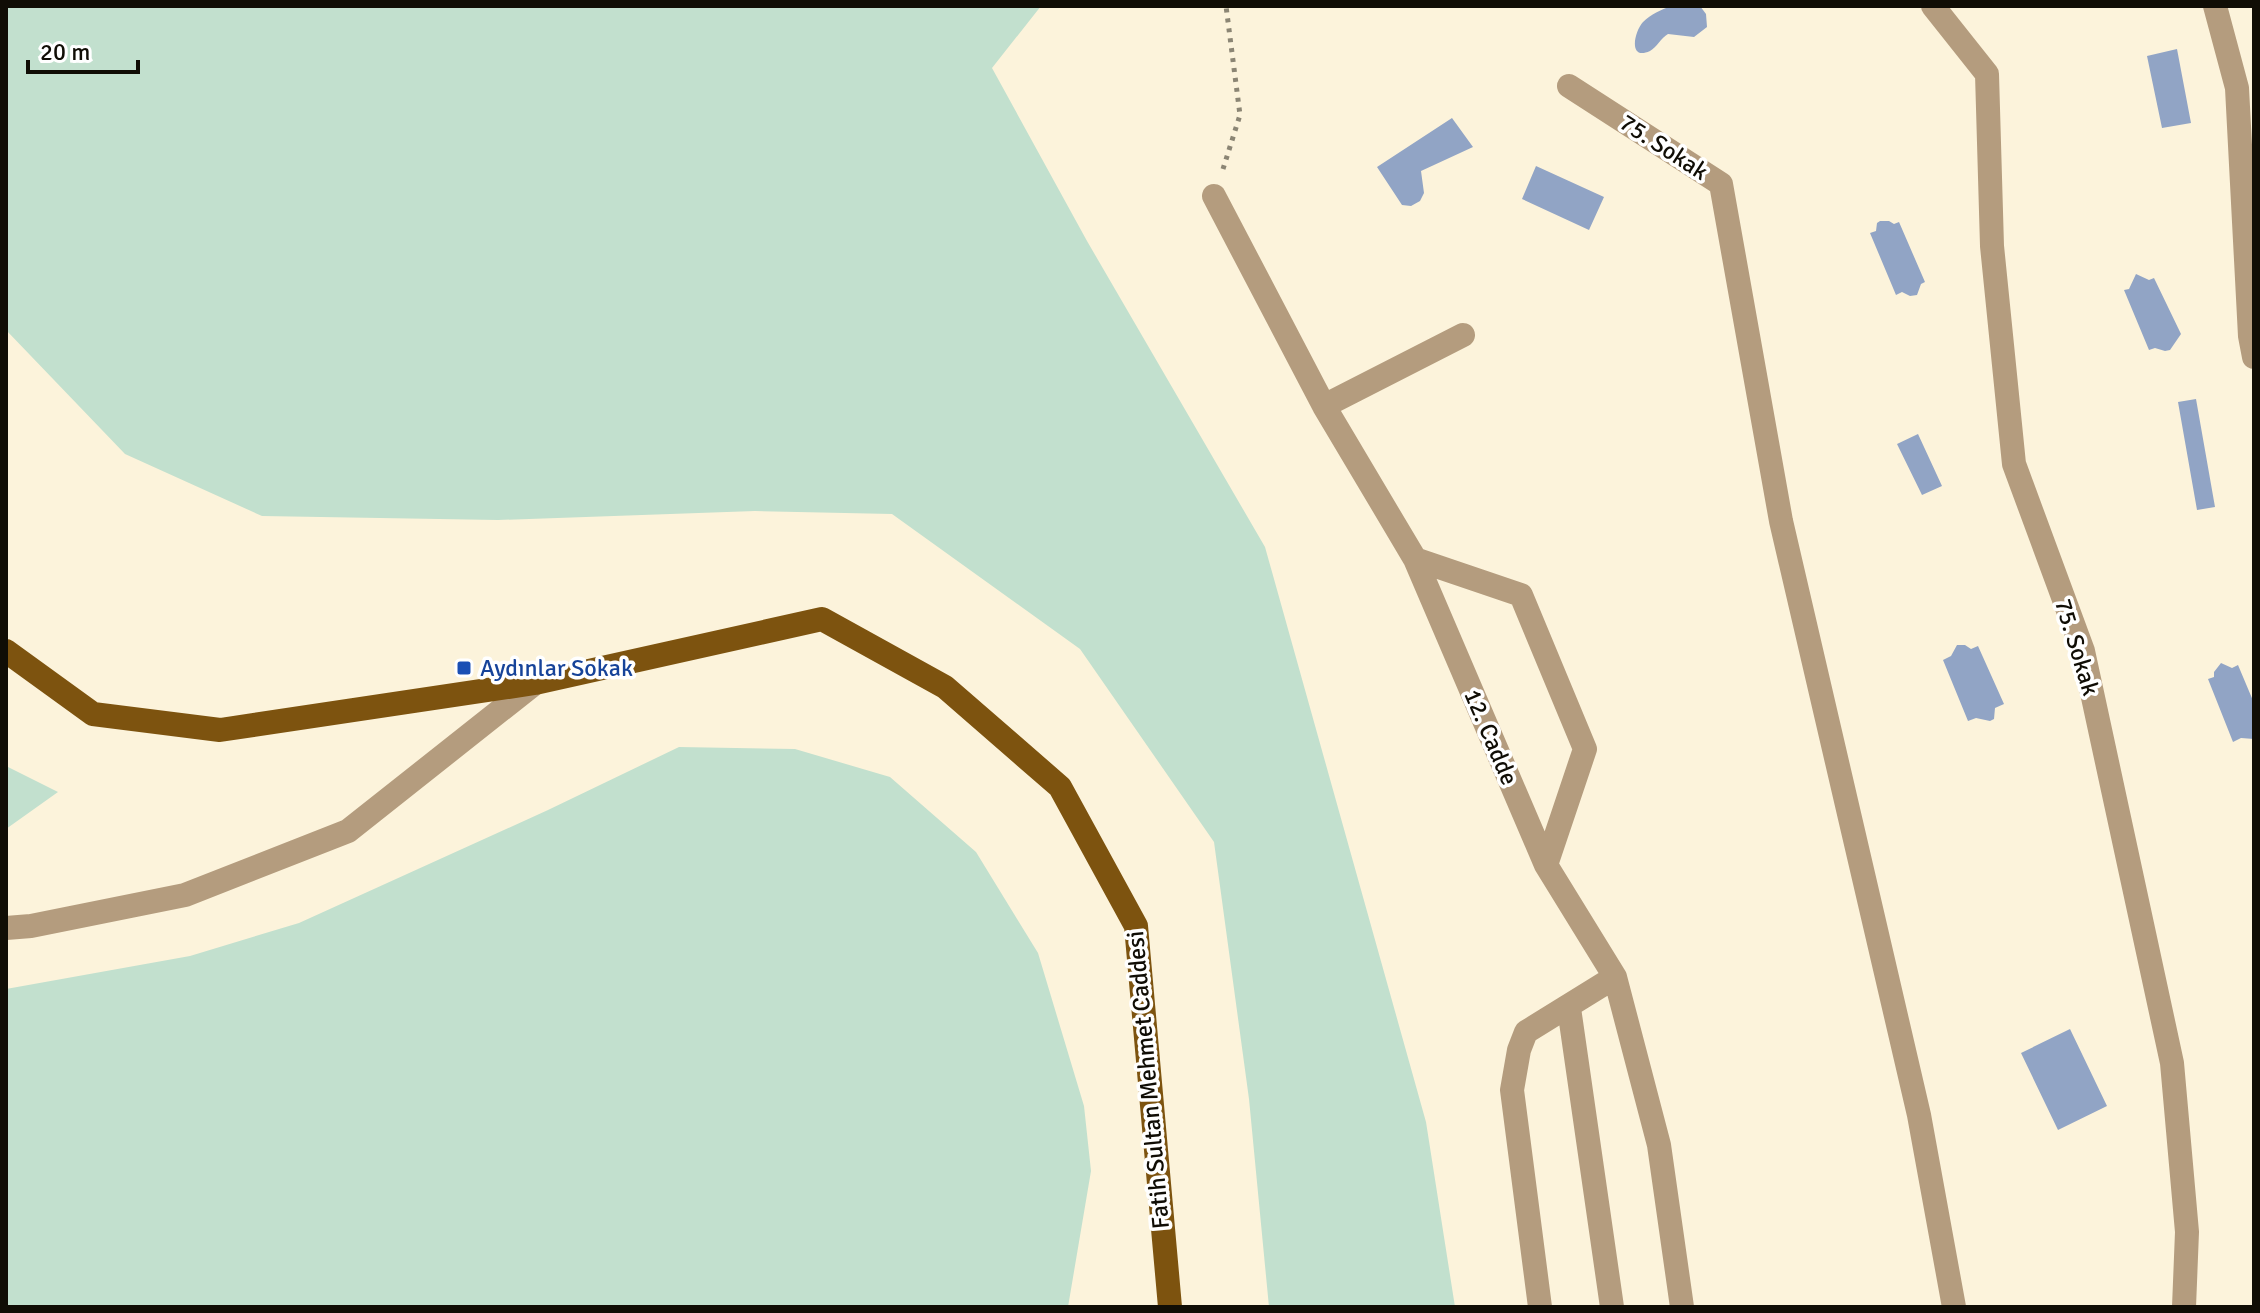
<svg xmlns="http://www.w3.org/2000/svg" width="2260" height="1313" viewBox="0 0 2260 1313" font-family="Signika,sans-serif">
<rect width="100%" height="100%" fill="#fcf3db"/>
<path fill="#c2e0ce" d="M 6,6 L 1041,6 L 992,68 L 1087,241 L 1265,547 L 1426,1122 L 1455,1307 L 1269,1307 L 1249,1099 L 1214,842 L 1080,649 L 892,514 L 755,511 L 498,520 L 262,516 L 125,454 L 6,330 Z
M 679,747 L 795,749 L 890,777 L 976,852 L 1038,953 L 1084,1106 L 1091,1171 L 1068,1307 L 6,1307 L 6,989 L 190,956 L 299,923 L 548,810 Z
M 6,766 L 58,792 L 6,829 Z"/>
<path fill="#91a4c5" d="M 1671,6 L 1700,6 L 1706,14 L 1707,27 L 1694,37 L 1668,34 C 1661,38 1657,47 1650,51 C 1628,61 1634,32 1643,22 C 1651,14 1661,10 1671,6 Z
M 2177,49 L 2191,123 L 2162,128 L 2147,56 Z
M 1452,118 L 1473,147 L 1421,171 L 1424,193 L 1420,201 L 1411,206 L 1402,205 L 1377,167 Z
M 1536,166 L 1604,197 L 1589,230 L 1522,199 Z
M 1880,221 L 1889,221 L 1894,224 L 1899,222 L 1925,282 L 1921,284 L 1917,295 L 1910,296 L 1902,292 L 1896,295 L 1870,233 L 1876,231 L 1877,223 Z
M 2136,274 L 2149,280 L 2154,278 L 2181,334 L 2170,350 L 2165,351 L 2155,348 L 2149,350 L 2124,290 L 2129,289 Z
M 2196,399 L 2215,507 L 2197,510 L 2178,402 Z
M 1918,434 L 1942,486 L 1922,495 L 1897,444 Z
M 1957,645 L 1965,645 L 1971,649 L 1978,646 L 2004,704 L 1995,708 L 1994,719 L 1990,721 L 1976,718 L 1968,721 L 1943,660 L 1951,656 Z
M 2221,663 L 2232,668 L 2238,665 L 2254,703 L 2254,739 L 2241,738 L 2233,742 L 2208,679 L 2214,677 L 2214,672 Z
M 2070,1029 L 2107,1106 L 2058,1130 L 2021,1053 Z"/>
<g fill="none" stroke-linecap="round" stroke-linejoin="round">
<path stroke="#8b8574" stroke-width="5" stroke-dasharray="4 6" stroke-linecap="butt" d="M 1223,169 L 1240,115 L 1226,6"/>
<path stroke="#b49c7e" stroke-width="24" d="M 1933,6 L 1987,74 L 1992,246 L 2014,464 L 2083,651 L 2172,1063 L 2187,1232 L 2184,1307
M 2215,6 L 2237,88 L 2250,336 L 2254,357
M 1569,86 L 1721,184 L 1781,521 L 1919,1115 L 1954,1307
M 1214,196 L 1324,406 L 1415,559 L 1546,865 L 1615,977 L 1659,1145 L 1682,1307
M 1324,406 L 1463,335
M 1415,559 L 1521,595 L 1585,749 L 1546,865
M 6,928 L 31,926 L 185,895 L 348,831 L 535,683
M 1569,1008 L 1612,1307
M 1540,1307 L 1512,1090 L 1519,1050 L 1526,1032 L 1615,977"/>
<path stroke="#7d530f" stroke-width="24" d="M 6,651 L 93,714 L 220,730 L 535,683 L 822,619 L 945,687 L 1060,787 L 1136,926 L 1170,1307"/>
</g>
<rect fill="#1a4fb4" stroke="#fff" stroke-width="3" x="456" y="660" width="16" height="16" rx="4"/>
<g text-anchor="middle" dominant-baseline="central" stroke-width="7" stroke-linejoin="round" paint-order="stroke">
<g font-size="24" fill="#100d05" stroke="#fff">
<text transform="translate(1664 147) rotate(33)">75. Sokak</text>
<text transform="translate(2077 647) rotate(73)">75. Sokak</text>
<text transform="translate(1491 737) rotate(67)">12. Cadde</text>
<text transform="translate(1148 1080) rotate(-95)">Fatih Sultan Mehmet Caddesi</text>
</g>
<g font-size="24" fill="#164399" stroke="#fff" text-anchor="start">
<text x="480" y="668">Aydınlar Sokak</text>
</g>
</g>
<rect width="2260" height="1313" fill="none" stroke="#100d05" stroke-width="16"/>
<path d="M28 60v12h110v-12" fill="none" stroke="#100d05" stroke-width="4"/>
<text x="40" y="60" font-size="24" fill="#100d05" stroke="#ffffff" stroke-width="6" paint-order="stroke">20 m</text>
</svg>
